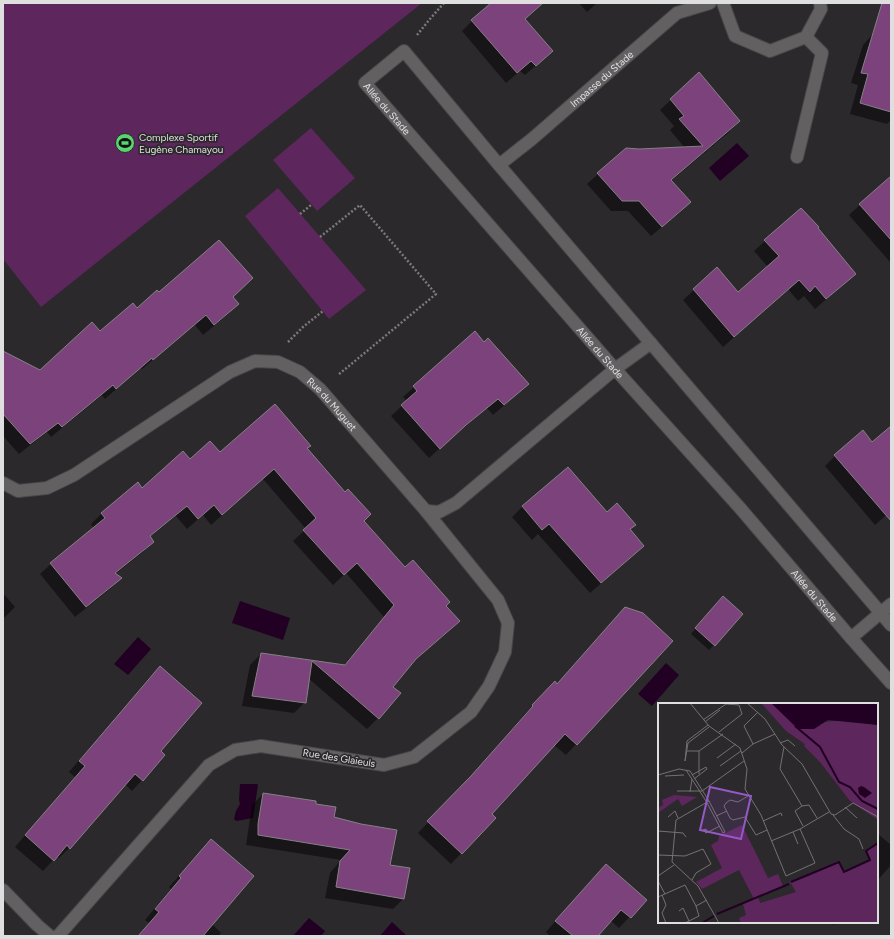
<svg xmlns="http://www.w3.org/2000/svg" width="894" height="939" viewBox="0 0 894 939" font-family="Figtree,sans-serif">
<rect width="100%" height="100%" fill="#2b292b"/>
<path fill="#5d275d" d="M 3,3 L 422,3 L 41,307 L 3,259 Z
M 311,128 L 355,178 L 317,211 L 273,160 Z
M 278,188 L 366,290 L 329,319 L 245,216 Z"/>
<path fill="#210023" d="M 737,143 L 749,156 L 720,181 L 709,168 Z
M 240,601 L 290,618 L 283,640 L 232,623 Z
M 138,637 L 151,649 L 128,675 L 114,664 Z
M 666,663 L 679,675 L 652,706 L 638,694 Z
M 240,784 L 257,784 L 258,785 L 253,818 L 236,821 L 234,819 L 236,811 L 240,804 L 239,800 Z
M 309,918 L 325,931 L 321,936 L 293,936 Z
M 392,922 L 407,936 L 380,936 Z"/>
<path fill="#0007" d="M 493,3 L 533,3 L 524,19 L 541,61 L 525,75 L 520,71 L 506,83 L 462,31 L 472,21 Z
M 579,3 L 597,3 L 587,12 Z
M 873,34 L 891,39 L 891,120 L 887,124 L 850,114 L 858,85 L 851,83 L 863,45 Z
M 699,74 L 739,121 L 729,132 L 671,181 L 689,202 L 679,213 L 651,236 L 628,211 L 611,211 L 587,184 L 626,149 L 639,150 L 685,148 L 670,130 L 674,126 L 660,110 Z
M 891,177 L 891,261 L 890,262 L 849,215 L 860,205 Z
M 816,228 L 855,273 L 844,284 L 815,309 L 804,296 L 798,301 L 788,289 L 723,347 L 683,300 L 717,269 L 738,293 L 768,267 L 754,251 L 765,241 Z
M 159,294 L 232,297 L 237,304 L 227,315 L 203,335 L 195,325 L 142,369 L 140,368 L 105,399 L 102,395 L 51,437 L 47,432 L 19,454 L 3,436 L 3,394 L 137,309 Z
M 414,387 L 517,394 L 493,415 L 487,408 L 454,435 L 429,458 L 391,416 L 407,401 L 403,397 Z
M 891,427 L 891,511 L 875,525 L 825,466 L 835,456 L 872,443 Z
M 306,449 L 362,522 L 404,569 L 445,606 L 458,621 L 448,632 L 411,663 L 392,687 L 399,693 L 378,718 L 367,729 L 308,678 L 305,702 L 294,713 L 242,706 L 250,665 L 261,654 L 343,666 L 384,617 L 346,573 L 333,585 L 293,541 L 306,529 L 263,479 L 211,525 L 203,515 L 187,529 L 176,516 L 149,537 L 153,542 L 142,553 L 115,574 L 120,578 L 110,589 L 75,617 L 40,574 L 51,564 L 94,528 L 91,524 L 101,514 L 137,483 L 142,489 L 190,460 L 220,454 Z
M 568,468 L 607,513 L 629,530 L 632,556 L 590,593 L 538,534 L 532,540 L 512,517 L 522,507 Z
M 3,593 L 15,607 L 3,619 Z
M 718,603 L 714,645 L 709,650 L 691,634 Z
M 626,608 L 671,641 L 566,755 L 554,745 L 490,814 L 494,818 L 451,864 L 418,833 L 461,788 L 523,716 L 544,693 L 557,684 L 615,619 Z
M 160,667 L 159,751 L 142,780 L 132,791 L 125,784 L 69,848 L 59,858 L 57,856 L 43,871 L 15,847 L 75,777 L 69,772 L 149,678 Z
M 263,794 L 314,805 L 333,818 L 403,899 L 393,909 L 325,898 L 330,873 L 341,860 L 246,845 L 252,805 Z
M 877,833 L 891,845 L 891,865 L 877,881 Z
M 211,840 L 212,924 L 221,933 L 218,936 L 138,936 L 149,923 L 145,920 L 171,889 L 169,887 L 201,851 Z
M 606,865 L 645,900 L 619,928 L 610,920 L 597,936 L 550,936 L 546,932 L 595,876 Z
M 830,922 L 837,922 L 834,925 Z"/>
<path fill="#7c427c" stroke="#848284" d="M 491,3 L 543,3 L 525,19 L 553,51 L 536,66 L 531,61 L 517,73 L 471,20 Z
M 882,3 L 891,3 L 891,112 L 860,103 L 868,74 L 861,73 Z
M 699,72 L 740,121 L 671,180 L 691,202 L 662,227 L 639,201 L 622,201 L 597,173 L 626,148 L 639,149 L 703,146 L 679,119 L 684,116 L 670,99 Z
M 891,176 L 891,240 L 859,204 Z
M 801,208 L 819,227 L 818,228 L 856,274 L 826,299 L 815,286 L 810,292 L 799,280 L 734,337 L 693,289 L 717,267 L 738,292 L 779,256 L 764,240 Z
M 219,240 L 253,278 L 233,297 L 239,304 L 214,325 L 206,315 L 153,360 L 152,358 L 116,389 L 113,385 L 62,427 L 58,423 L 30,444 L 3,414 L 3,351 L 40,370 L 92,322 L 100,331 L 133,303 L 137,308 L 157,290 L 159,292 Z
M 475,331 L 484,342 L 488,338 L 529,384 L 504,405 L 498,399 L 466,425 L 440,449 L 401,405 L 417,391 L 413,386 Z
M 275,404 L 311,446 L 307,448 L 345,492 L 348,489 L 371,514 L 364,521 L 405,567 L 413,560 L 450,602 L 446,606 L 460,621 L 416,659 L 393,687 L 401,693 L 379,719 L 312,661 L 306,703 L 252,696 L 261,653 L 345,665 L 394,605 L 357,563 L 344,575 L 303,530 L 316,518 L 274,469 L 222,515 L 214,505 L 198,519 L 187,506 L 150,536 L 154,542 L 115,573 L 122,578 L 86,607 L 50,563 L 105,518 L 101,513 L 138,482 L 142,488 L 183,451 L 190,459 L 210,441 L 220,452 Z
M 891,426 L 891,521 L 834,455 L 863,430 L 872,442 Z
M 568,467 L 607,512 L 617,503 L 636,525 L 630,529 L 644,546 L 601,583 L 549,524 L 542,530 L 522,506 Z
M 723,596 L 743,614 L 715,646 L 695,628 Z
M 625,607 L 643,613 L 673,641 L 577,745 L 565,734 L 492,814 L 496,818 L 462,854 L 427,821 L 471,776 L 533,706 L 532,705 L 555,681 L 557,684 Z
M 160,666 L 202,703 L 161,751 L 165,755 L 143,781 L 135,774 L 70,849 L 67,845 L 54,861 L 25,835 L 85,766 L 79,761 Z
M 263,793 L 316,801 L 316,804 L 336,807 L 334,817 L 361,824 L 397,830 L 390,865 L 410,868 L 404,899 L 336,887 L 340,861 L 350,850 L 258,835 L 258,824 Z
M 211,839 L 254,876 L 203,936 L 138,936 L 159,912 L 155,909 L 181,878 L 179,876 Z
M 606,864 L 647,900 L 631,918 L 621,910 L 598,936 L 573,936 L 555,921 Z"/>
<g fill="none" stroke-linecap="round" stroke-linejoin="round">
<g stroke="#494749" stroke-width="14">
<g id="minor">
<path d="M 723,3 L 735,36 L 770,51 L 806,37 L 821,9 L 820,3"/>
<path d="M 797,157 L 822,53 L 806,37"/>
<path id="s1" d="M 499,165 L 532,139 L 677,13 L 710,3"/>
<path id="s2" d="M 3,483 L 18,491 L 47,488 L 74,475 L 230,372 L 255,361 L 278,362 L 300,372 L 320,389 L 426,511 L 498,600 L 508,623 L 505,652 L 489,686 L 471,712 L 414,757 L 384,765 L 261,746 L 235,750 L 209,765 L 58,936"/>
<path d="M 426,511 L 439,512 L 456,503 L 615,369 L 651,343"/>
<path id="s3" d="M 891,625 L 499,165 L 404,51 L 365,83 L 615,369 L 740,508 L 851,638 L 891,683"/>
<path d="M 851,638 L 891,604"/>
<path d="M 3,890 L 37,925 L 50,936"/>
</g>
</g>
<path stroke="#7b797b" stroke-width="2.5" stroke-dasharray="2 2" stroke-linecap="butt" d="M 417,35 L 430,19 L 444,3
M 300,214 L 311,205
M 320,237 L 360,205 L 436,294 L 338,375
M 288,342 L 303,327 L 323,311"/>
<use href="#minor" stroke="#636062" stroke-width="12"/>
</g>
<defs>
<g id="stadium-disc" transform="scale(1)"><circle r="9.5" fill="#58d570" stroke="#2b292b"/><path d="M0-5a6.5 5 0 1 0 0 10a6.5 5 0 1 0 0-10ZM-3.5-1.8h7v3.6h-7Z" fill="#111"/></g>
</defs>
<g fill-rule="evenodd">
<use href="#stadium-disc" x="125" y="143"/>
</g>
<g text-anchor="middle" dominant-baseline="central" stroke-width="3.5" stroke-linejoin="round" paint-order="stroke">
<g font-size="10" fill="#e0dfe0" stroke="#2b292b">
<text stroke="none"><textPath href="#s1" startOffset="134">Impasse du Stade</textPath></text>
<text stroke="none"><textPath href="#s3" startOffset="837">Allée du Stade</textPath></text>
<text stroke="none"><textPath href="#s3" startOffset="1161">Allée du Stade</textPath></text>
<text stroke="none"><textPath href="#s2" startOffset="383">Rue du Muguet</textPath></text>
<text stroke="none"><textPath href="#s3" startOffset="1485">Allée du Stade</textPath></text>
<text transform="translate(339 758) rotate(9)">Rue des Glaïeuls</text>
</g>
<g font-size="10" fill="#e0dfe0" stroke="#2b292b" text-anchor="start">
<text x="139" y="137">Complexe Sportif<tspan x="139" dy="12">Eugène Chamayou</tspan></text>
</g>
</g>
<g transform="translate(658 703)">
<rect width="220" height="220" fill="#2b292b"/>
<path d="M 103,0 L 113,0 L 166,19 L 186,17 L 220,22 L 220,117 L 192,98 L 162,59 L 146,43 L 147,41 L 128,28 ZM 16,92 L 39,94 L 24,103 L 20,96 L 0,110 L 0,105 L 5,102 L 4,97 ZM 84,122 L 110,175 L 120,171 L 125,183 L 100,194 L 102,200 L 138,189 L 132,179 L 181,158 L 186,169 L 212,158 L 208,148 L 220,140 L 220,220 L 83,220 L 81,215 L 88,212 L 85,201 L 96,196 L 81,167 L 44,186 L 38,179 L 64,165 L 53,142 L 60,138 L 61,133 Z" fill="#5d275d"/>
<path d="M 113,0 L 220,0 L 220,22 L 170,17 L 156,26 L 140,26 ZM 203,83 L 206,84 L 214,90 L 207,95 L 201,91 L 200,85 Z" fill="#210023"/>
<path fill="none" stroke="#210023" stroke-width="2" d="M 137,23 L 162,44 L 181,79 L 192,84 L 204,98 L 220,106M 133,179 L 181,159 L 186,169 L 212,157 L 208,148 L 220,140M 59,211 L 131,181M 44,220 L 56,213"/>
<path fill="none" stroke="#737273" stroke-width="1" d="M 1,0 L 19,0M 32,0 L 51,23 L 82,45 L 89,66 L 87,86 L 103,112 L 128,173 L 157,160 L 142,126M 89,0 L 107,16 L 124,42 L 144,61 L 173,111 L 177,112 L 195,100 L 220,114M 45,17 L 68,1 L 81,2 L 84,11 L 61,29M 47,19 L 62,7M 50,22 L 29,38 L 27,58 L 30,40 L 51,24M 122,40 L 130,37 L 137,43M 95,41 L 86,23 L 100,9M 126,44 L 122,66 L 144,103 L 151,102 L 159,115M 28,48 L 41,48M 84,50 L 95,41 L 117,31M 59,55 L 78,41M 62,63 L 83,48M 28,67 L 48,98 L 65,130M 41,71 L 41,48 L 65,31M 0,72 L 21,66 L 32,68 L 51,98 L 67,129 L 65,130M 34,72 L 48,64 L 49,66 L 36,76M 7,73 L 26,72M 19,88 L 44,88 L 86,58M 32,89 L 34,76M 90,93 L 80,99 L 72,97 L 68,100 L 66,103 L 72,115 L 75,117 L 87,114 L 98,132 L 109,127M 51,98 L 18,117 L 14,159 L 40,183 L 61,220M 144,103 L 137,108 L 145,123M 187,104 L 199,115M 175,112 L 186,126 L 201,136 L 205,146M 58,113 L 69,108M 10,114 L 17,108 L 20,115M 105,118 L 123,110 L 124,113M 0,128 L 25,130 L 28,134M 50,129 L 48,126 L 45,127 L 48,130 L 62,123M 135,129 L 140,141M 113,138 L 142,126 L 171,109M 0,152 L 27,153 L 45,146 L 53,161 L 38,170 L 34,177M 0,173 L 16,162M 0,178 L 7,191M 4,192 L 8,202 L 4,210 L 8,220M 0,194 L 27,182 L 38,203M 21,208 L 25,205 L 31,218M 27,220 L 41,213 L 38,203 L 49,197"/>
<path fill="#9459c7" fill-opacity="0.15" stroke="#9459c7" stroke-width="2" d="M 52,84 L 93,93 L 83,136 L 42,127 Z"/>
<rect width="220" height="220" fill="none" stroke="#e0dfe0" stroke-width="2"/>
</g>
<rect width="894" height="939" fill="none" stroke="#e0dfe0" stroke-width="8"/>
</svg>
